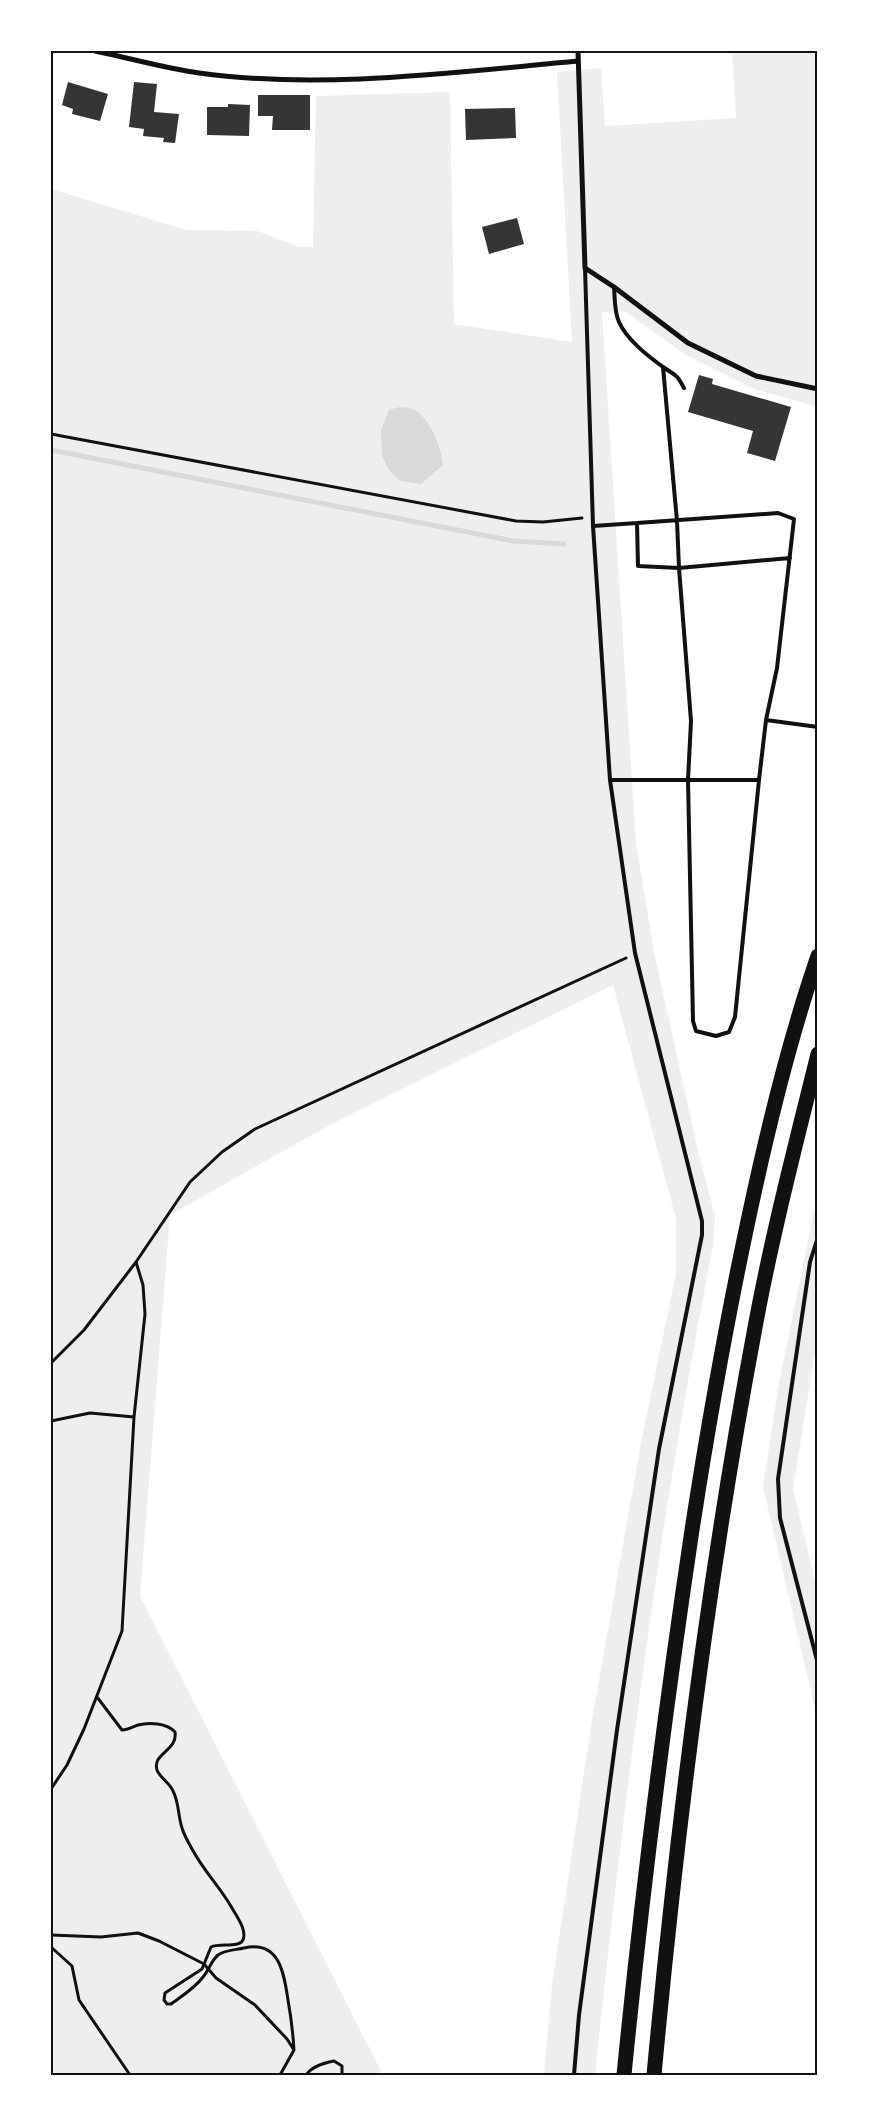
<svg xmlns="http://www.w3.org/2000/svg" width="869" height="2126" viewBox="0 0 869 2126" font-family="'Varela Round',sans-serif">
<rect width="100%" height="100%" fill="#fff"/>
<path fill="#eee" d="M 732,51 L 818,51 L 818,407 L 754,389 L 686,355 L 626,312 L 616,311 L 602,313 L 636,843 L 654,952 L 698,1151 L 715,1216 L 713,1246 C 659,1520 624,1797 595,2075 L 544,2075 L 552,1985 L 591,1726 L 641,1443 L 676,1273 L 676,1219 L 613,985 L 333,1123 L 170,1215 L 140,1596 L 383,2075 L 51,2075 L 51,189 L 187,230 L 258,231 L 299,247 L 313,247 L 316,96 L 450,92 L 454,324 L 572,342 L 557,72 L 601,68 L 605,126 L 736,118 Z
M 818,1191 L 818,1333 L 793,1489 L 818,1594 L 818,1721 L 763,1487 L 778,1388 Z"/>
<path fill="#d9d9d9" d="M 399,407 C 403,408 411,407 415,410 C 430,419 442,448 443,465 L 421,484 L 400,481 L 388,469 L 382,455 L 381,430 L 389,410 Z"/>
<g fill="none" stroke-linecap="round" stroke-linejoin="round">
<path stroke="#d9d9d9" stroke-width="5" d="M 51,450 L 513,541 L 564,544"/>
</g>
<path fill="#353535" d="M 68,82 L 108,94 L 100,121 L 72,114 L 73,109 L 62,105 Z
M 134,82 L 157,84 L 154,112 L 179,114 L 175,143 L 163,142 L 164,138 L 143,136 L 144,129 L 129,127 Z
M 258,95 L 310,95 L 310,130 L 272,130 L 273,116 L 258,116 Z
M 228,104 L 250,105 L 249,136 L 207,135 L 207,107 L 228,107 Z
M 515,108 L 516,138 L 466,140 L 465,109 Z
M 517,218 L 524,244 L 489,254 L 482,227 Z
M 699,375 L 713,379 L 712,384 L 791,407 L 775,461 L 747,453 L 753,431 L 688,412 Z"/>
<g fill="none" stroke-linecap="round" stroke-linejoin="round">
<path stroke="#111" stroke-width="3" d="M 51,434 L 516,521 L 543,522 L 582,518
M 51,1363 L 84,1330 L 136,1262 L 190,1182 L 222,1152 L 255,1129 L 626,958
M 51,1421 L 90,1413 L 134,1417
M 97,1697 L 122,1730 C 128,1730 132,1727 138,1725 C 149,1722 167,1723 175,1732 C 178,1751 152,1753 157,1770 C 160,1778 170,1783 173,1791 C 179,1802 178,1816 182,1828 C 184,1835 188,1842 192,1849 C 203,1870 220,1887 232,1908 C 237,1917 247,1930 243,1940 C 239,1948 220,1943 211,1947 L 202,1969 L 165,1993 L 164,2000 L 167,2004 L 171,2004 C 182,1996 195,1988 203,1977 C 209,1970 211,1961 218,1955 C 225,1950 235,1950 244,1948 C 280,1940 284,1974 288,2000 C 291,2017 293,2033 294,2050
M 51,1789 L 67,1765 L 84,1729 L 122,1631 L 134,1417 L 145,1314 L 143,1285 L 136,1262
M 51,1935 L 101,1937 L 138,1933 L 159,1941 L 204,1964 L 216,1978 L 255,2005 L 287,2039 L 294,2050 L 280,2075
M 51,1947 L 72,1966 L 79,2000 L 130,2075
M 306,2075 C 312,2066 324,2063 334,2061 L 342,2066 L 342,2075"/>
<path stroke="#111" stroke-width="4" d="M 614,287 C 615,298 614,311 619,322 C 627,340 648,356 663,367 C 676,376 676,373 684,388
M 637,523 L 778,513 L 794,519 L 777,668 L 766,720 L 759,780 L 735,1017 L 729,1032 L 716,1036 L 696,1031 L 693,1021 L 688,780 L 691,721 L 679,568 L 677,521 L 663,367
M 593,526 L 637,523 L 638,566 L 679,568 L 790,558
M 766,720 L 818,727
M 610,780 L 759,780
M 818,1237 L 810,1262 L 778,1479 L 780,1518 L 818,1664
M 574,2075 L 579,2015 L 617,1730 L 659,1449 L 702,1235 L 702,1221 L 635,953 L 610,780 L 593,526 L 585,268"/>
<path stroke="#111" stroke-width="5" d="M 95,51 C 129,58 164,68 199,73 C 322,90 456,72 578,61
M 578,51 L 585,268 L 614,287 L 688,343 L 756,376 L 818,389"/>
<path stroke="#111" stroke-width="15" d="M 624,2075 C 642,1892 665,1711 692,1530 C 708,1426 726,1324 748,1221 C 767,1131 788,1043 818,956
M 654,2075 C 677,1827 708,1578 754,1333 C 771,1239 795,1147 818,1054"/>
</g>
<rect width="869" height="2126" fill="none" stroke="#ffffff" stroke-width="105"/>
<rect x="52" y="52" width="764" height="2022" fill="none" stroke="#111" stroke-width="2"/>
</svg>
